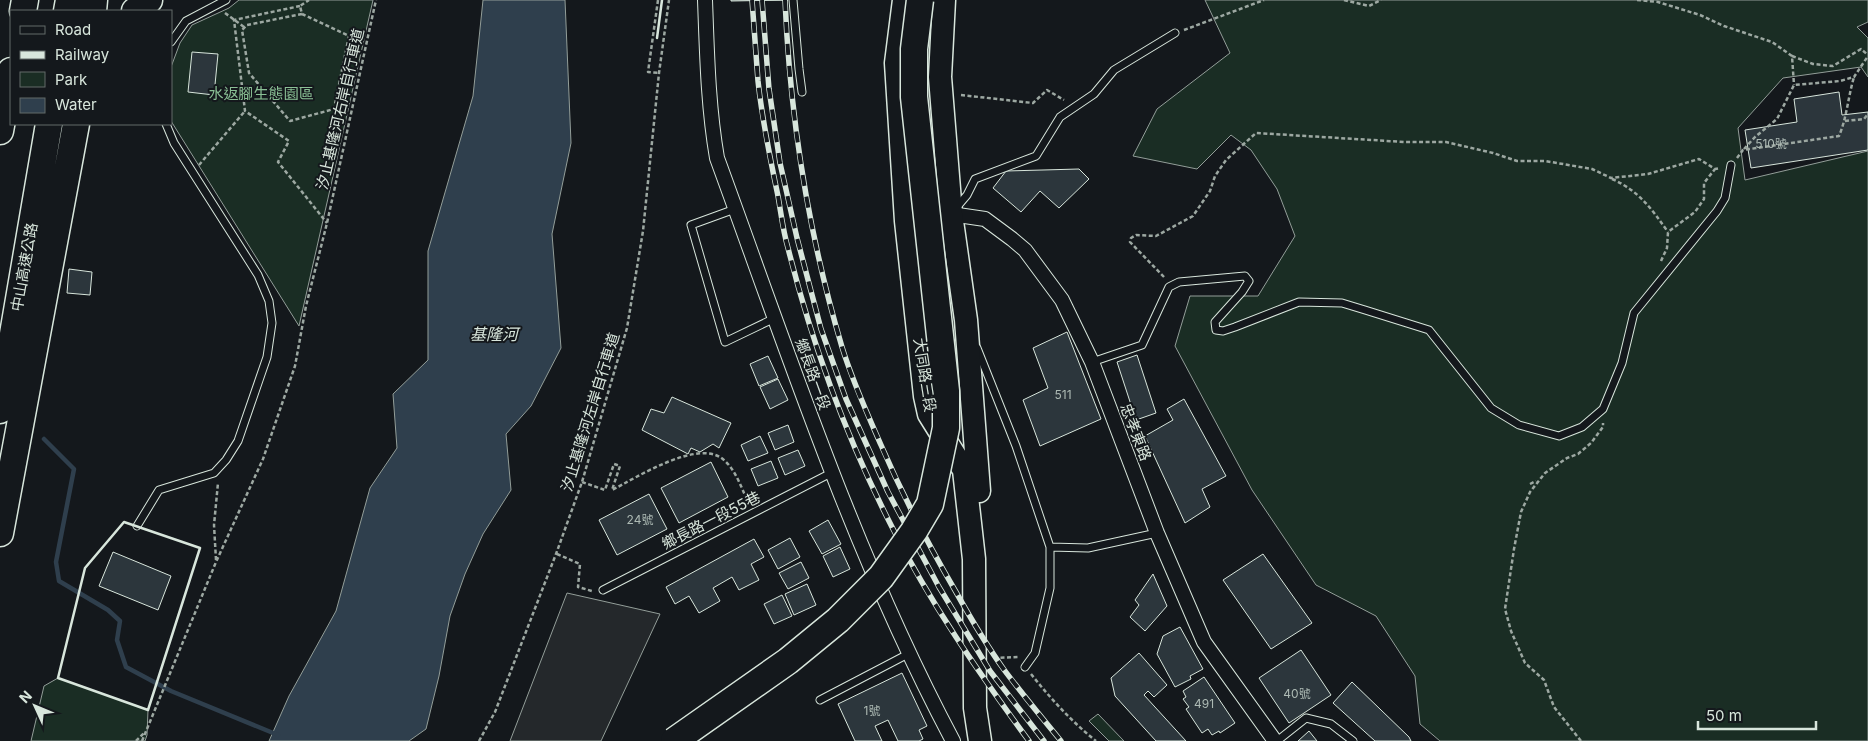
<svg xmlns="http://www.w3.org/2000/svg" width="1868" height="741" viewBox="0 0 1868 741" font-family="Inter,'Noto Sans TC',sans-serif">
<rect width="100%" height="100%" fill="#14181c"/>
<path fill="#1a2d24" stroke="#939e99" d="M 239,0 L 373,0 L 299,326 L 171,121 L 171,67 L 180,43 L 192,25 L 229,8 Z
M 1205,0 L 1868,0 L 1868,22 L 1857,27 L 1868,38 L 1868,77 L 1861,67 L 1783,78 L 1738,128 L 1745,180 L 1868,151 L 1868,741 L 1440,741 L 1420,724 L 1415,676 L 1376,616 L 1316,585 L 1252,490 L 1175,346 L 1190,296 L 1258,296 L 1295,236 L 1277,189 L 1251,150 L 1231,135 L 1197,169 L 1133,156 L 1157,109 L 1230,53 Z
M 58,678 L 148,710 L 147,735 L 145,741 L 31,741 L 44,686 Z
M 1098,714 L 1124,741 L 1109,741 L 1089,721 Z"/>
<path fill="#24282b" stroke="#939e99" d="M 567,593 L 660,614 L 601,741 L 510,741 Z"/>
<path fill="#2f3f4d" stroke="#939e99" d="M 483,0 L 565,0 L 571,143 L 552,234 L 561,348 L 531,406 L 506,434 L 511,490 L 483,534 L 465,574 L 450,616 L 439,676 L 426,729 L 409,741 L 269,741 L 289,696 L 336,611 L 370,488 L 397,448 L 393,394 L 428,360 L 428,251 L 473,96 Z"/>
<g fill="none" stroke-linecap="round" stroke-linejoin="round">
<path stroke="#2f3f4d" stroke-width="4.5" d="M 44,439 L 74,469 L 56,562 L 59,581 L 108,610 L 120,621 L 117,640 L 126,667 L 171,691 L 278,735"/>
</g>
<path fill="#2c363c" stroke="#d8e6dc" d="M 731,0 L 788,0 L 731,1 Z
M 192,52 L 218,54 L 214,95 L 188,92 Z
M 1839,92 L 1842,115 L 1868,112 L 1868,150 L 1751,168 L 1745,130 L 1797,122 L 1794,99 Z
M 1079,169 L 1089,179 L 1059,208 L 1040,191 L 1021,212 L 993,188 L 1006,171 Z
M 69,269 L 92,272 L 90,295 L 67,293 Z
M 1067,332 L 1101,419 L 1040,446 L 1023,400 L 1048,388 L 1033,348 Z
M 1137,355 L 1156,413 L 1136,420 L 1117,362 Z
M 768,356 L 778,378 L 759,386 L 750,364 Z
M 778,379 L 788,400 L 770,409 L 760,387 Z
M 672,397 L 731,423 L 719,448 L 713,444 L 700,452 L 691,448 L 688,454 L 642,430 L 651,409 L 664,413 Z
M 1184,399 L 1226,476 L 1202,489 L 1210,507 L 1185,523 L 1145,436 L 1173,420 L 1167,409 Z
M 788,425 L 794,442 L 775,450 L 768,433 Z
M 760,436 L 768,453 L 748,461 L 741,445 Z
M 798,450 L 805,466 L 785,475 L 778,458 Z
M 771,461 L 778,478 L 758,486 L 751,469 Z
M 711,462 L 728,497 L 679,523 L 661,488 Z
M 649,494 L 667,529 L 617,555 L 599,520 Z
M 828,520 L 841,544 L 822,554 L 809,531 Z
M 790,538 L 800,557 L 778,569 L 768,550 Z
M 754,539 L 764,557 L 751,564 L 759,580 L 739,590 L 732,577 L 713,588 L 720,601 L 699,613 L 689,596 L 675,604 L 666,587 Z
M 840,547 L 850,569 L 833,577 L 823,556 Z
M 113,552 L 171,576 L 158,610 L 99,586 Z
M 1263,554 L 1312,623 L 1271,649 L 1223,580 Z
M 801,562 L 809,578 L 788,589 L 779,573 Z
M 1153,574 L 1167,606 L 1145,631 L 1130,617 L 1139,605 L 1135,600 Z
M 807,584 L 816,605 L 794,615 L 785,594 Z
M 782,595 L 792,616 L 774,624 L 764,604 Z
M 1180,627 L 1203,669 L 1190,676 L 1191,679 L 1175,687 L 1157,654 L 1163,636 Z
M 1301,650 L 1331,695 L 1289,723 L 1259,678 Z
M 1139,653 L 1167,685 L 1154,697 L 1148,691 L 1144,695 L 1186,741 L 1156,741 L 1115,696 L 1111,678 Z
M 902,673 L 927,726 L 919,730 L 923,739 L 919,741 L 898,741 L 888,720 L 875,726 L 882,741 L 855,741 L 838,704 Z
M 1204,677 L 1235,723 L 1220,733 L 1219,731 L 1212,735 L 1208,729 L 1202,733 L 1186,709 L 1189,707 L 1183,699 L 1186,697 L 1183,691 Z
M 1352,682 L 1409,737 L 1411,741 L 1375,741 L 1333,703 Z
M 1309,731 L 1317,741 L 1298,741 Z"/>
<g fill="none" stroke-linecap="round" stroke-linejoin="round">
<g stroke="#d8e6dc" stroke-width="9">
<path id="lane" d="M 793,0 L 799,69 L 802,92
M 171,42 L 186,21 L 226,0
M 956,208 L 967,195 L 975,179 L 1036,156 L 1060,117 L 1094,94 L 1114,70 L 1175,33
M 735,209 L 691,225 L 725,342 L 775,318
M 977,348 L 1016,446 L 1050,547
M 1092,362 L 1142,345 L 1169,287 L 1179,282 L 1245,276 L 1249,281 L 1242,292 L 1215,322 L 1216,330 L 1223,331 L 1235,327 L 1299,302 L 1342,303 L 1365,310 L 1429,330 L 1491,408 L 1519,425 L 1559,436 L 1582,427 L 1603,409 L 1622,363 L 1634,313 L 1717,211 L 1725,198 L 1731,165
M 137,526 L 159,490 L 214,473 L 226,460 L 238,441 L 267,357 L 272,323 L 269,301 L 258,275 L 174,143 L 166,124
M 603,590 L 831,473
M 1025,667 L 1035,653 L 1050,588 L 1050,547 L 1088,548 L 1157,533
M 820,700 L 910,653
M 1277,741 L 1306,718 L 1331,724 L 1353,741"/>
</g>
<g stroke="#d8e6dc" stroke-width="16">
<path id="street" d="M 705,0 C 707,53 708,106 717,158 C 789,355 854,555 953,741
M 944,215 L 951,214 L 985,219 L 1012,239 L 1025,250 L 1062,300 L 1092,362 L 1157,533 L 1204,642 L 1275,741"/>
</g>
<g stroke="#d8e6dc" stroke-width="25">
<path id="primary" d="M 904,0 L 896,63 L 906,221 L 925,396 L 929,414 L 964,470 L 974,559 L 975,708 L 980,741
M 944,0 L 940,77 L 951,214 L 966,320 L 979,491"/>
</g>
<g stroke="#d8e6dc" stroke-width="29">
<path id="highway" d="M 23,11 L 25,0
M 67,11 L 69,0
M 93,11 L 94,0
M 135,11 L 149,0
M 0,131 L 11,71
M 0,410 L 49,124
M 0,533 L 76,124"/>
</g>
<path stroke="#9da8a2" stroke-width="2.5" stroke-dasharray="4 2.5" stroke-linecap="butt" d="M 658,0 L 648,72 L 659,73
M 1344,0 L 1369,6 L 1381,0
M 1637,0 L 1658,2 L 1700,15 L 1724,26 L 1772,42 L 1792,56 L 1794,85
M 300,6 L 234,20 L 245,111 L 289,141 L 278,162 L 327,223
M 225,13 L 244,27
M 302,14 L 247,25 L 242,30 L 249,73 L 290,121 L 334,109 L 349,36 L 302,14 L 300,6 L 309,0
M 1184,30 L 1264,0
M 1792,56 L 1813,64 L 1833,66 L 1861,49 L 1868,55
M 961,95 L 1033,103 L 1047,90 L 1064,100
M 1845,121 L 1864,119 L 1868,114
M 1744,149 L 1755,137 L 1777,119 L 1794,85 L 1840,81 L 1854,77 L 1868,56
M 1737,158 L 1743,150 L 1839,136 C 1847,117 1848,97 1854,77
M 199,165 L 245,111
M 1612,179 C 1639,191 1651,208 1668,232
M 1661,261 L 1667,248 L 1668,232 L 1695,212 L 1704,199 L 1704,183 L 1715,169
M 1164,277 L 1130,242 L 1131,238 L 1136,235 L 1156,236 L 1193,216 L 1210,191 L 1215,176 L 1226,160 L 1256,133 L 1405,142 L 1446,142 L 1493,153 L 1517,161 L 1545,161 L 1592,169 L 1611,178 L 1648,174 L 1699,159 L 1715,169 L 1720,168
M 582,482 L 605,490 L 614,464 L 620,466 L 612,490 C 636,478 701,436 725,461 C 737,472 742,490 749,504
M 1530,484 L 1536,481
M 557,554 L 580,564 L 578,587 L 592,591
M 216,560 L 214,525 L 218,483
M 994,658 L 1019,657
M 1031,674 C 1051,699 1071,721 1096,741
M 136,741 L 144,733
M 142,741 L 216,562 L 263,459 L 295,366 L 306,306 L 327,223 L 376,0
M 479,741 L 495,712 L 556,554 L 582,482 L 627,328 L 643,231 L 659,73 L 669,0
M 1581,741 L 1554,707 L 1544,680 L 1525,663 L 1511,631 L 1505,609 L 1514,549 L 1521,512 L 1530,492 L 1545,473 L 1567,458 L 1578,454 L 1591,443 L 1603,427 L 1603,423"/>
<use href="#lane" stroke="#14181c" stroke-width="7"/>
<use href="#street" stroke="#14181c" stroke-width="14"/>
<use href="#primary" stroke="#14181c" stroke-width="22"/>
<use href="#highway" stroke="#14181c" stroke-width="26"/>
<g stroke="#d8e6dc" stroke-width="5.5">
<path id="rail" d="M 752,0 C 754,27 756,54 758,81 C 762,119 770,158 778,196 C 781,213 783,231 788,248 C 812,344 847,439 892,527 C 930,603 979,673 1029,741
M 762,0 L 769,89 L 780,163 L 797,238 L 821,329 L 846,399 L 888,492 L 939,587 L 990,671 L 1044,741
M 785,0 C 790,118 808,233 842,347 C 852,380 867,413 881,445 C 903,496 928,544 956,592 C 971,619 987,646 1005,671 C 1023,695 1042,718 1061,741"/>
</g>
<use href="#rail" stroke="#14181c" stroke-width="4" stroke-dasharray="11" stroke-linecap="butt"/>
<g stroke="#d8e6dc" stroke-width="29" stroke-linecap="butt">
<path id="highway-bridge" d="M 674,741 L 788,661 L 838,620 L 881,577 L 914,531 L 930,504 L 946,428 L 946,391 L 914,97 L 914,49 L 920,0"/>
</g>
<use href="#highway-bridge" stroke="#14181c" stroke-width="26"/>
<path stroke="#d8e6dc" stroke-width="2.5" d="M 657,38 L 662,0
M 124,522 L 200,548 L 148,710 L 58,678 L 85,568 Z"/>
</g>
<g text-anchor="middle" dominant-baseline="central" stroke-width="4" stroke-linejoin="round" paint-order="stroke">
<g font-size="12" fill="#adbab4">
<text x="1771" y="143">510號</text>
<text x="1063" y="394">511</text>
<text x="640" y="519">24號</text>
<text x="1297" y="693">40號</text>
<text x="1204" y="703">491</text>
<text x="872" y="710">1號</text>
</g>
<g font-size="15" fill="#8ac095" stroke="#14181c">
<text x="261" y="93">水返腳生態園區</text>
</g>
<g font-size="15" fill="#d8e6dc" stroke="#14181c">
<text transform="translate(340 109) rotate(-77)">汐止基隆河右岸自行車道</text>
<text transform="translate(24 267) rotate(-80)">中山高速公路</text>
<text transform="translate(813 374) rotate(70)">鄉長路一段</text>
<text transform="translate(925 375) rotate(81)">大同路三段</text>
<text transform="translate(590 412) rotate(-73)">汐止基隆河左岸自行車道</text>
<text transform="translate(1136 432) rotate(69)">忠孝東路</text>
<text transform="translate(711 520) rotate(-27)">鄉長路一段55巷</text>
</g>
<g font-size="16" font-style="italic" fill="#d8e6dc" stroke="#14181c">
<text x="494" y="334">基隆河</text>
</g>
</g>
<rect x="10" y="10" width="162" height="115" fill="#14181c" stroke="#626a69"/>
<rect x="20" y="26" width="25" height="8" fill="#14181c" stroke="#626a69"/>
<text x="55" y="35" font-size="15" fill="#d8e6dc">Road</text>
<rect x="20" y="51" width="25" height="8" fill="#d8e6dc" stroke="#626a69"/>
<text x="55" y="60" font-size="15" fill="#d8e6dc">Railway</text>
<rect x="20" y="72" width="25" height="15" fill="#1a2d24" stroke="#626a69"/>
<text x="55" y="85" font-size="15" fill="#d8e6dc">Park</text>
<rect x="20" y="98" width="25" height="15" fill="#2f3f4d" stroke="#626a69"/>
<text x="55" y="110" font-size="15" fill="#d8e6dc">Water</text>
<g transform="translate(35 706) rotate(314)" stroke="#14181c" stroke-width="4" paint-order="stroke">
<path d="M0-4L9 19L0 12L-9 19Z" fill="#d8e6dc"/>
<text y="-8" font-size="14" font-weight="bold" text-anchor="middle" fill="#d8e6dc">N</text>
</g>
<path d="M1698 721v8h118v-8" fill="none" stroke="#d8e6dc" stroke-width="2.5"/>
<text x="1706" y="721" font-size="15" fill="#d8e6dc" stroke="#14181c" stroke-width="4" paint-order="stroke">50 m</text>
</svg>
